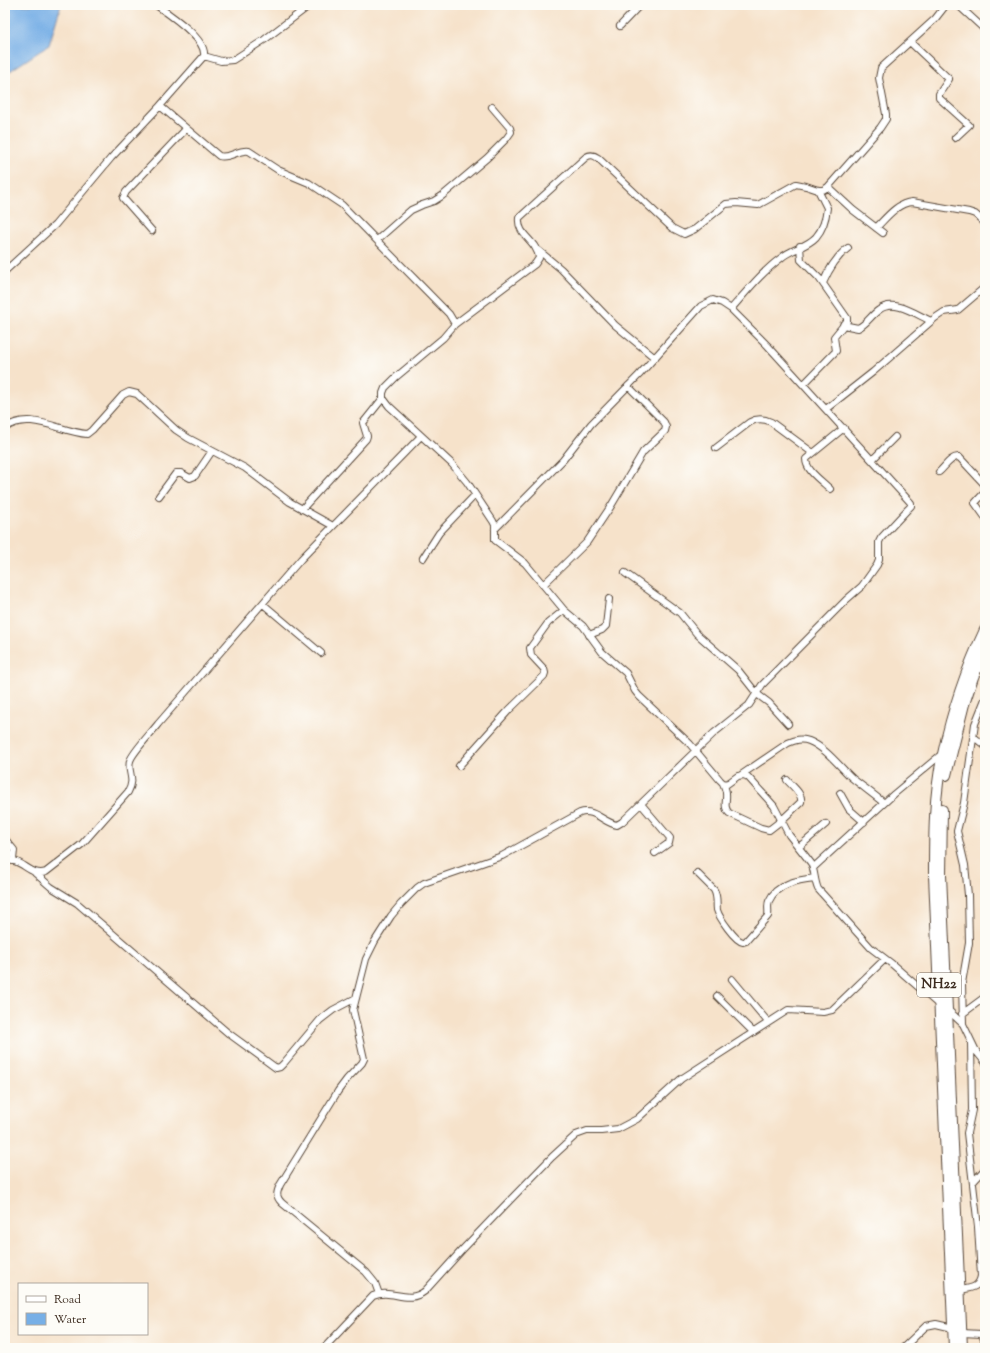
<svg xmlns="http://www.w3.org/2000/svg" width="990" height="1353" viewBox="0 0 990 1353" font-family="'Sorts Mill Goudy',serif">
<rect width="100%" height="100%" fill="#fdfcf7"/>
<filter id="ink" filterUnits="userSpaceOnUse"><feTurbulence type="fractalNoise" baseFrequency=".025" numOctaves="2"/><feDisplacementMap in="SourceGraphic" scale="8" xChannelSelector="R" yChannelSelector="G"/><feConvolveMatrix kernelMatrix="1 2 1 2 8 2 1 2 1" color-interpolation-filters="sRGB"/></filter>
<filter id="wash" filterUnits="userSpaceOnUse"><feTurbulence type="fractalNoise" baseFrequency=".012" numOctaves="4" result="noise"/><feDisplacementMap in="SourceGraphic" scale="16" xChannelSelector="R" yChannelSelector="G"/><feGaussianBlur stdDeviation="0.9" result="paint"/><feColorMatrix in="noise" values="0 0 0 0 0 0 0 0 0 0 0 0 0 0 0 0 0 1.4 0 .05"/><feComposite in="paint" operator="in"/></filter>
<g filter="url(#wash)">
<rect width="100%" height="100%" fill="#f6e2ca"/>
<path fill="#77afe6" stroke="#596c82" d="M 5,5 L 61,5 L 49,45 L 7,73 L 5,72 Z"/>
</g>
<g filter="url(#ink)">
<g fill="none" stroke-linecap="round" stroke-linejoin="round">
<g stroke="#574638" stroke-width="8">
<path id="minor" d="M 958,5 L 983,28
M 620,26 L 640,5
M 910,42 L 949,79 L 939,94 L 939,98 L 969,125 L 955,138
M 204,56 L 221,61 L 233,60 L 264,40 L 310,5
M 160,106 L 219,156 C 230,159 238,149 249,151 L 278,170 L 309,183 L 342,205 L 449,314 L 455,324
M 828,187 L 853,210 L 883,233
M 876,228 C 886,218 897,203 912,202 L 969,212 L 975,214 L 985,223
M 152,231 L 123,198 L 126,192 L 186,129
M 377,240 L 411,210 L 422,205 L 434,201 L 442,196 L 487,158 L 506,139 L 511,132 L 510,128 L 492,107
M 800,246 L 801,260 L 819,278 L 847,318 L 847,321 L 834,337 L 836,351 L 804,384
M 538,250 L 561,269 L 615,325 L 655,358
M 5,271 L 55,225 L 111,158 L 160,106 L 204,56 C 207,39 169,14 156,5
M 823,283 C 829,269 836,257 848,248
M 731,309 C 747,291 762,272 781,258 C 791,249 807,247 816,237 C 822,230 826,218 827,208 L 818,190
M 843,325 L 858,328 C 867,324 871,315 879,310 C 894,298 917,315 931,321
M 826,409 L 873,372 L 935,318 L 944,312 L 958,310 L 985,287
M 5,428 C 30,410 60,432 87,434 L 92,430 L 123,395 L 129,392 L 137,394 L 176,430 L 188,438 L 245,468 L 290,502 L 333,526
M 716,448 L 750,422 C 757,418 763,418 771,422 L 813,453
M 872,460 L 895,437
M 939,472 C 945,467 951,456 959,457 L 985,485
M 830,489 C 822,481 806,471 806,459 L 844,428
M 985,492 L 975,503 L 985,517
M 159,496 L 176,473 L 181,473 L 190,478 L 195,476 L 212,451
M 302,509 L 366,439 L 367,436 L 363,423 L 383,398
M 423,558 L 439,533 L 475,495
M 625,573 L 680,613 L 697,634 L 738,670 L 757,694 L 769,703 L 788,724
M 543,585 L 587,542 L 611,506 L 643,452 L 665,431 L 666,427 L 664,422 L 628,386
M 263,604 L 321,653
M 589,635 L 602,630 L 606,626 L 609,599
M 974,737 L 985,746
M 459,766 L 509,710 L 544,676 L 545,673 L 544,669 L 531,655 L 530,648 L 548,623 L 564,610
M 741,775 L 788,743 C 795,740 801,738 809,741 C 826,748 839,766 852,778 C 862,786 873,794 884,803
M 723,783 C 724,786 726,790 726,793 C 727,801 723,807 729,813 L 761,828 L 769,830 L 782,820 L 801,802 C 803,794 792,786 787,780
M 840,793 L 849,809 L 864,822
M 641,804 L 670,838 L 669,843 L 655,853
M 5,839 L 14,850 L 13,860
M 799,847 L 826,824
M 5,862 C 20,855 30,878 46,872 L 82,844 L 128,792 C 136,778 127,773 130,761 C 132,753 152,732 158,724 L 301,559 L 421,436
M 814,867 L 894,794 L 943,753
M 35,873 L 51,887 L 77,903 L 228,1033 L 276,1068 L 280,1067 L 284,1063 L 320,1020 L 333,1010 L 356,998
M 697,873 L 714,890 C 718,897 716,903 717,910 C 719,917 735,941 743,942 L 746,941 L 768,916 C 769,911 767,905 769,901 C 777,883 798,880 815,878
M 732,979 L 768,1022
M 717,996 L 753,1032
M 940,1006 L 892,964 L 871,948 L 818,889 C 814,880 815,871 811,863 L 789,835 L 774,806 L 748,777 L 744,775 L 738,776 L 727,784 L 723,783 L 720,780 L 690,744 L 639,696 L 635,691 L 626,673 L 602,652 L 583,626 L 564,610 L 525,563 L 495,540 L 495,525 L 493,521 L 467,482 L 452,464 L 389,406 L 383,398 L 383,393 L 385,388 L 396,377 L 443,338 L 455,324 L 535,264 L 539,258 C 537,240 517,236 519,218 L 586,157 C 591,154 594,155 598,158 L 672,228 L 684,234 L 695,229 L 726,204 L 736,203 L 758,205 L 796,184 L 806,186 L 818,190 L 823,190 L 828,187 L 880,128 L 886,119 L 886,114 L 879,78 L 881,68 L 935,19 L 946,5
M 948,1010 L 963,1024 L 976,1051 L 985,1062
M 962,1014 L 985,997
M 963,1024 L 962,983 L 969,943 L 968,895 L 965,865 L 957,831 L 964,803 L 975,724 L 985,699
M 973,1182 L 985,1169
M 960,1290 C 971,1288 979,1288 981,1276 L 978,1227 L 967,1133 L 972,1110 L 971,1041
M 379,1294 L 375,1283 L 366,1272 L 282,1203 C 275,1196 277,1192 280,1185 L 338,1091 L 347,1079 L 362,1063 L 364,1059 L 353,1010 L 366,959 L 375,941 L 391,916 L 401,904 L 417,888 L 424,883 L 502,856 L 580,813 C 594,808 604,823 617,825 L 622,822 L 714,733 L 749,705 L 762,685 L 846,600 L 862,586 L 877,565 L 879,560 L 879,542 L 881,538 L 908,509 L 911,506 L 911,503 L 768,346 L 731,309 L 722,303 L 713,300 L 701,306 L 639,375 L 591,424 L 563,460 L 495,529
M 962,1333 L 982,1334 L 984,1340 L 985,1348
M 324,1348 L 373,1296 C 392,1288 407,1305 425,1291 L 462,1250 L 512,1198 L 552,1157 L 576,1135 L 587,1131 L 601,1131 L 618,1129 L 637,1119 L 681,1079 L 788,1010 L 823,1012 L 832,1010 L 885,959
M 903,1348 L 926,1326 L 936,1324 L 953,1328"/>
</g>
<g stroke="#574638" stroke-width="12">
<path id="trunk" d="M 946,775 L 964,704 L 973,677 L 985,649
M 942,810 L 941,875 L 962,1348
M 954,1348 L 934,875 C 934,835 934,794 943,754 C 952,712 967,668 985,630"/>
</g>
<use href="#minor" stroke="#fff" stroke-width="6"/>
<use href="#trunk" stroke="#fff" stroke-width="10"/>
</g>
</g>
<g text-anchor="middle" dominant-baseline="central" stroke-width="3" stroke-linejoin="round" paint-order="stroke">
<rect fill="#fdfcf7" stroke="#75695f" stroke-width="1" x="917" y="973" width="44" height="24" rx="3"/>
<g font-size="14" font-weight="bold" fill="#3b2a1e">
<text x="939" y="985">NH22</text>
</g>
</g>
<rect width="990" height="1353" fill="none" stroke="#fdfcf7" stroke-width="20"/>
<rect x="18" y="1283" width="130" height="52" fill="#fdfcf7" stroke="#afa8a0"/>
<rect x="26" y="1296" width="20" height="6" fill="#ffffff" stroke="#afa8a0"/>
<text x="54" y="1303" font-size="12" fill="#3b2a1e">Road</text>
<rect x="26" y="1313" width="20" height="12" fill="#77afe6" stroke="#afa8a0"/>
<text x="54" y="1323" font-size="12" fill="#3b2a1e">Water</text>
</svg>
